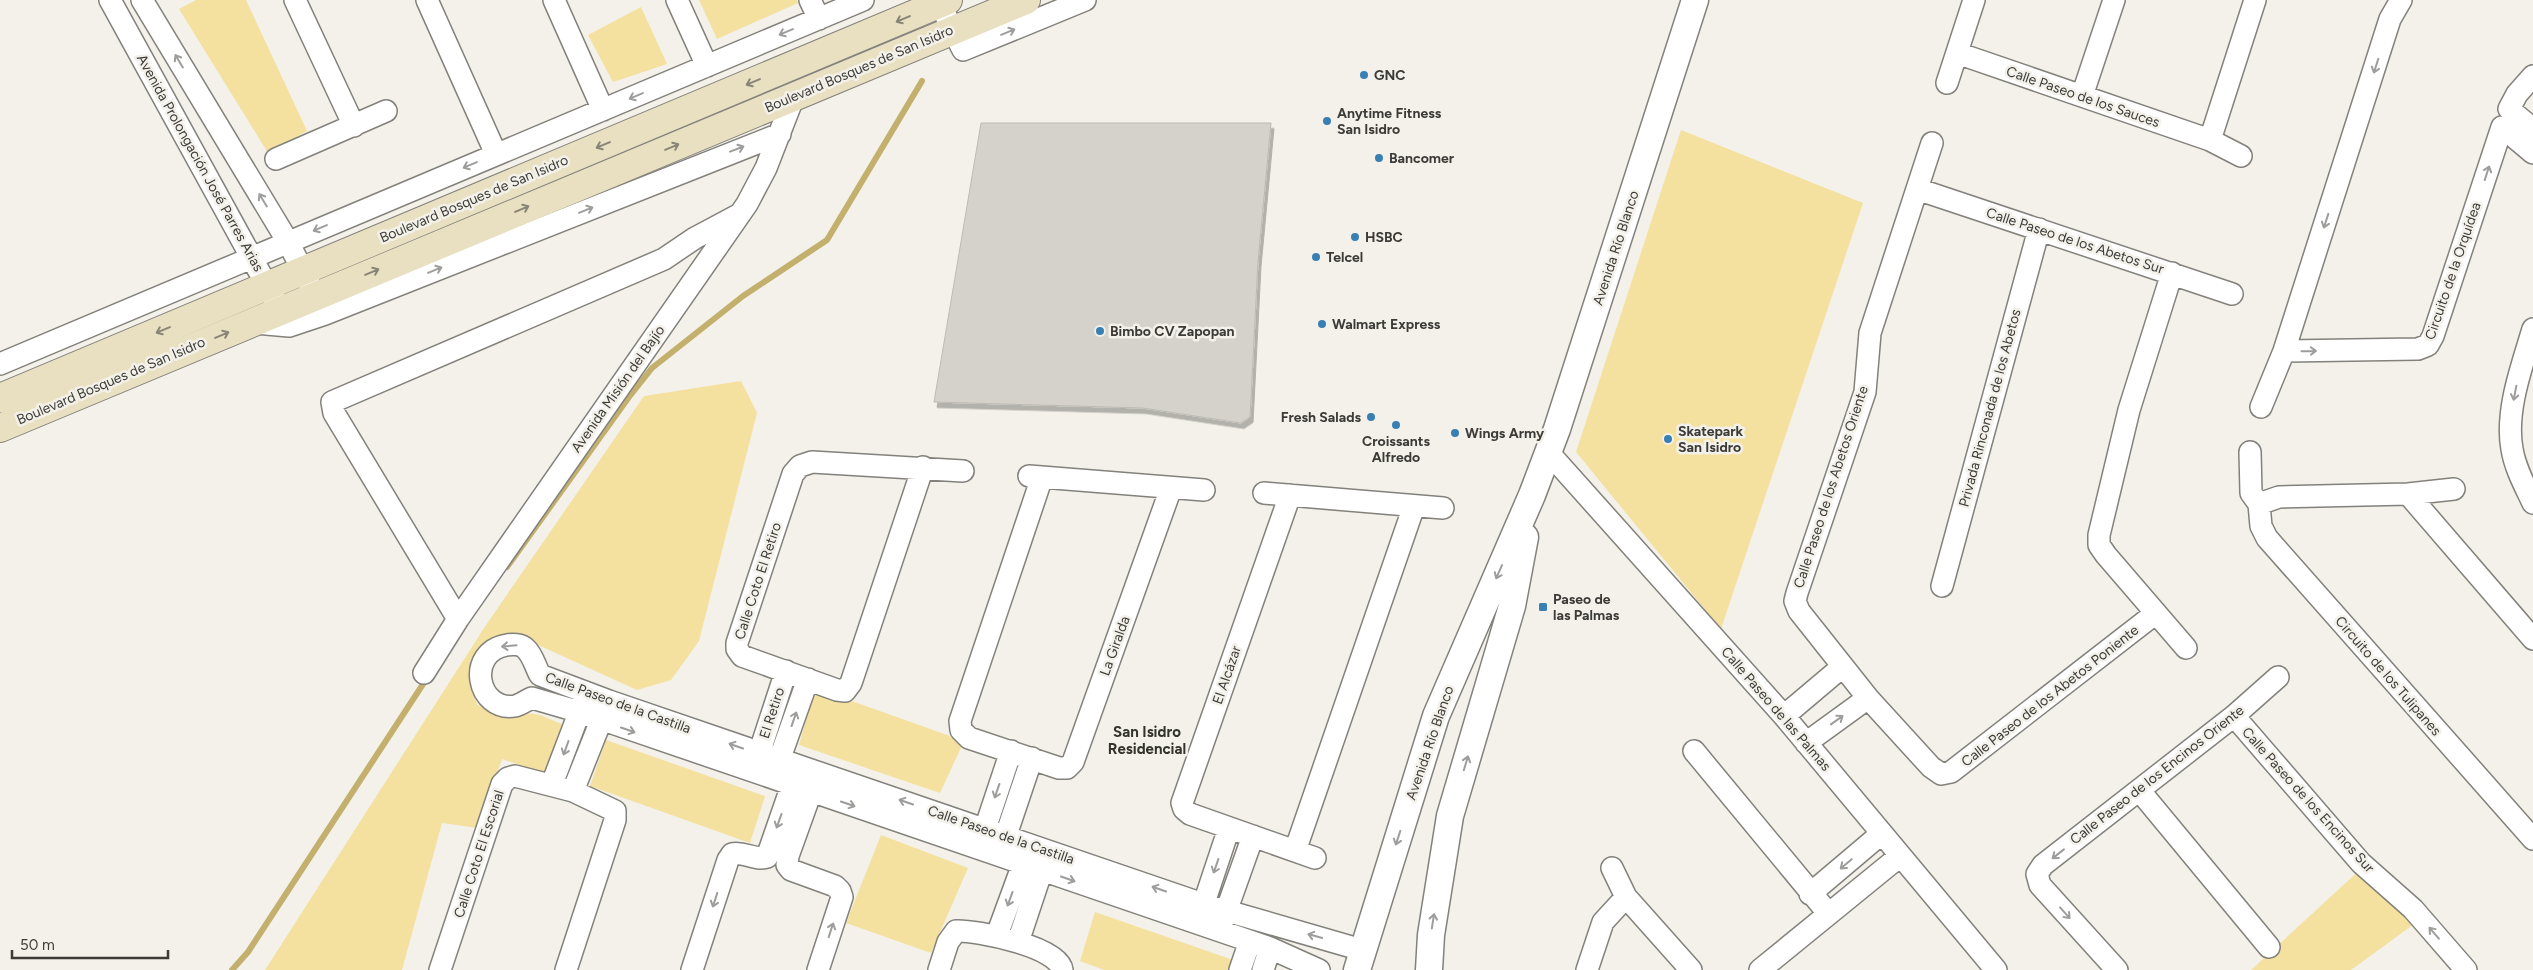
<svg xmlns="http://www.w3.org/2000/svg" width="2533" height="970" viewBox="0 0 2533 970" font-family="Figtree,sans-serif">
<defs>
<filter id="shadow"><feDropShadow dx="3" dy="5.5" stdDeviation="0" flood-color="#0004"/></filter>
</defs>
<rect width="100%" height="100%" fill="#f3f1e9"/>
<path fill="#f4e19f" d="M 196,0 L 246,0 L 307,131 L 268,153 L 179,9 Z
M 699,0 L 797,0 L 798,3 L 717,39 Z
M 641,7 L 667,64 L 613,82 L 588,35 Z
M 1681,130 L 1863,203 L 1721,629 L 1576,452 Z
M 741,381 L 757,413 L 699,641 L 671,680 L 637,690 L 514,634 L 470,661 L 477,705 L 540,715 L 564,725 L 547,774 L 502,759 L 478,828 L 442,823 L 402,970 L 265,970 L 486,625 L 644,396 Z
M 815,688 L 964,741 L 940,793 L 799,745 Z
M 606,740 L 765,796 L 750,843 L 590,786 Z
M 881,835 L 968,868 L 931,953 L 846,923 Z
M 2363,867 L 2420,914 L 2410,927 L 2351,970 L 2251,970 Z
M 1095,912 L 1233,960 L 1229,970 L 1104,970 L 1080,961 Z"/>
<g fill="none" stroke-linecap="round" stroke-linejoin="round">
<path stroke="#c4b06d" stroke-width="6" d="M 507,567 L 629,397 L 652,368 L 743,296 L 827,240 L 922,81
M 232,970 L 248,952 L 427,678"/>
</g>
<path fill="#d4d2cb" stroke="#bdbbb4" filter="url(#shadow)" d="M 981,123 L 1271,123 L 1258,261 L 1250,417 L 1241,423 L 1143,408 L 934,402 Z"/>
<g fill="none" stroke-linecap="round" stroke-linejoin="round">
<g stroke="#83817b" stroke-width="24">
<path id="minor" d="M 110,0 L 288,324
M 142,0 L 288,242 L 323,310
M 295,0 L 354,126
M 427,0 L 496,154
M 554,0 L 603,110
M 677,0 L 707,66
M 810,0 L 819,19
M 938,0 L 963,50 L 1085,0
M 2401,0 L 2390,19 L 2284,351 L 2418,349 L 2428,345 L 2433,336 L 2502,127 L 2533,153
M 1957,53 L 2210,140 L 2241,156
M 2533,76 L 2517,94 L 2509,109 L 2533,129
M 1947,83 L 1974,0
M 2082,96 L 2114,0
M 2210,140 L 2255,0
M 1932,143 L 1870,333 L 1865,392 L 1797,593 L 1795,601 L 1799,611 L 1868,698 L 1931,767 L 1941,774 L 1951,772 L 2156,613
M 276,159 L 386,111
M 1917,189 L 2232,294
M 2172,273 L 2129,410 L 2099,535 L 2099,545 L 2106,555 L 2186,648
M 254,323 L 289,326 L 325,314 L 780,134
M 2533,329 C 2522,366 2505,411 2512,449 C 2515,468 2525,486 2533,503
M 0,364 L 863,0
M 2261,407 L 2284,351
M 2250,452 L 2251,493 L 2259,504
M 1549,453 L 1784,716 L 1996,970
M 923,467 L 851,683 L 845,691 L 837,690 L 742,656 L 737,649 L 737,643 L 793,474 L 800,466 L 812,462 L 963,471
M 1029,476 L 1204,490
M 1042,477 L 960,721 L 961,730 L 969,738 L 1059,768 L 1067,768 L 1073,762 L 1171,488
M 2454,489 L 2408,494 L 2279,497 L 2259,504 L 2261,526 L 2267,538 L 2533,839
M 1264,493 L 1443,508
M 2408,494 L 2533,639
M 1290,495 L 1182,803 L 1184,809 L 1190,814 L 1315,858
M 1942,586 L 2039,229
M 458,619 L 334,413 L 332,402 L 664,259 L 695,238 L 740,214
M 424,673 L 458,619 L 747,204 L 766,168 L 794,96
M 1784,716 L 1842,667
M 2234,716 L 2361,863 L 2413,909 L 2466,970
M 1806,743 L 1868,698
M 1694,751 L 1828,913
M 755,766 L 786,671
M 775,772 L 808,679
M 552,784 L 584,700
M 2139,790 L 2269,947
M 573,791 L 606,708
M 811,792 L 788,856 L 787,865 L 791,870 L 835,886 L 840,891 L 842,897 L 818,970
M 980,844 L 1011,751
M 1001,850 L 1032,758
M 1295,851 L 1414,506
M 1612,868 L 1626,897 L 1691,970
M 1810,894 L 1881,834
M 1199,918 L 1229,828
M 1222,923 L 1253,836
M 997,935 L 1023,864
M 1018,942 L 1042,870
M 440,970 L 502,784 L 508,778 L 515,776 L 573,791 L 615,811 L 615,820 L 566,970
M 692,970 L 728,860 L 732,854 C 744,851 755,861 767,857 L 792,785
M 939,970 L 948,942 L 956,931 C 976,930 1060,947 1062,970
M 1240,970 L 1250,941
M 1263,970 L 1270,948
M 1319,970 L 1270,948 L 580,712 L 532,698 C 527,700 520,705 515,706 C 477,712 465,652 507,645 C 512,644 521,644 525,648 C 533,655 535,666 540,675 L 609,701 L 1203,904 L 1362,950
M 1587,970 L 1603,922 L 1626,897
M 1760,970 L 1900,856
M 2117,970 L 2040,885 L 2037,874 L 2043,865 L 2234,716 L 2278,677"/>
</g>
<g stroke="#83817b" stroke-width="29">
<path id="tertiary" d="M 1357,970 L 1436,716 L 1532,495 L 1557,429 L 1695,0
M 1429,970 L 1431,935 L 1450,816 L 1512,606 L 1525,537"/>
</g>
<g stroke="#83817b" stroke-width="30">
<path id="secondary" d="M 0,398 L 948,0
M 0,428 L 1026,0"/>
</g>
<use href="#minor" stroke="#fff" stroke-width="21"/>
<use href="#tertiary" stroke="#fff" stroke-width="26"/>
<use href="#secondary" stroke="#e8e0c1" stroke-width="28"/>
</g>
<defs><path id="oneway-shaft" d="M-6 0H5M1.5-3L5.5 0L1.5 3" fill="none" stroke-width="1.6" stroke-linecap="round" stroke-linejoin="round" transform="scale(1.25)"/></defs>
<g stroke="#898576">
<use href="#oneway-shaft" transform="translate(903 19) rotate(157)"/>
<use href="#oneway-shaft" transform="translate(753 82) rotate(157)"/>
<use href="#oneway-shaft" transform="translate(603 145) rotate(157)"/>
<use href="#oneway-shaft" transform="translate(672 147) rotate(-23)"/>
<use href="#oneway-shaft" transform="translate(522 209) rotate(-23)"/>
<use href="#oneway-shaft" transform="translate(372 272) rotate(-23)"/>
<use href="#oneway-shaft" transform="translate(163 330) rotate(157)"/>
<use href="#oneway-shaft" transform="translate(222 335) rotate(-23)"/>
</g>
<g stroke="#9e9d9c">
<use href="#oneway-shaft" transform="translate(786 32) rotate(157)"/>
<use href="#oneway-shaft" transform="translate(1008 32) rotate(-22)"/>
<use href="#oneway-shaft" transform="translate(179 61) rotate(-121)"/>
<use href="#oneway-shaft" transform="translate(2376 66) rotate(108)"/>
<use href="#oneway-shaft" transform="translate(636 96) rotate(157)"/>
<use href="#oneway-shaft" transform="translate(737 149) rotate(-21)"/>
<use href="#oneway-shaft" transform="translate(470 165) rotate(157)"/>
<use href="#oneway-shaft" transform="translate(2487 173) rotate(-72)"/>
<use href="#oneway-shaft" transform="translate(263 200) rotate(-121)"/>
<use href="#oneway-shaft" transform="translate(586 210) rotate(-22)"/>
<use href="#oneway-shaft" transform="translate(2326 221) rotate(108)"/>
<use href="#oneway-shaft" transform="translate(320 228) rotate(157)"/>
<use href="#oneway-shaft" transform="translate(435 270) rotate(-22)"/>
<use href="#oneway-shaft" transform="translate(2309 351) rotate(-1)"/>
<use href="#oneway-shaft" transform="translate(2515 393) rotate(101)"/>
<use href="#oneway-shaft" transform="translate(1499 572) rotate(114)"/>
<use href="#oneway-shaft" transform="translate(509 646) rotate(175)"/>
<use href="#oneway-shaft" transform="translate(794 719) rotate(-71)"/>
<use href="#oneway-shaft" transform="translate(1837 720) rotate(-36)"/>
<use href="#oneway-shaft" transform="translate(628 730) rotate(19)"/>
<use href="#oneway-shaft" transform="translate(736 746) rotate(-161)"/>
<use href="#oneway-shaft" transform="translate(566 748) rotate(110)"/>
<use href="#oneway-shaft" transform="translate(1466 763) rotate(-73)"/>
<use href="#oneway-shaft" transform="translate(997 791) rotate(109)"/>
<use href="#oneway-shaft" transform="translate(906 802) rotate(-161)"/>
<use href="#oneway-shaft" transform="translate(848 804) rotate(19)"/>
<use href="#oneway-shaft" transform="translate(779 821) rotate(110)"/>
<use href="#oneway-shaft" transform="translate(1398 838) rotate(108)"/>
<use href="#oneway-shaft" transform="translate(2058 854) rotate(142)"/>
<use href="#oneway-shaft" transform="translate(1846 864) rotate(140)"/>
<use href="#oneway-shaft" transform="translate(1216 866) rotate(109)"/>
<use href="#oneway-shaft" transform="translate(1068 879) rotate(19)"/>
<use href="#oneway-shaft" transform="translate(1159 889) rotate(-161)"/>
<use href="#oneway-shaft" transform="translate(1010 899) rotate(110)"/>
<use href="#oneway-shaft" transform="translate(715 900) rotate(108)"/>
<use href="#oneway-shaft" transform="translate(2065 913) rotate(48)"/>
<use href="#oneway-shaft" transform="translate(1433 921) rotate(-81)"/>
<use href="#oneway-shaft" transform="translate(831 930) rotate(-72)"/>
<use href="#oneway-shaft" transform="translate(2434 933) rotate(-131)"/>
<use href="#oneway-shaft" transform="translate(1315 936) rotate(-164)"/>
</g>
<g fill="#387fb4" stroke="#f3f1e9" stroke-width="2">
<circle cx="1364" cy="75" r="5"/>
<circle cx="1327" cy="121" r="5"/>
<circle cx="1379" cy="158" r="5"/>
<circle cx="1355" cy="237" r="5"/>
<circle cx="1316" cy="257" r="5"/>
<circle cx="1322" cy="324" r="5"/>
<circle cx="1100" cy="331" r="5"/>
<circle cx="1371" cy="417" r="5"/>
<circle cx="1396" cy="425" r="5"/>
<circle cx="1455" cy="433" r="5"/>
<circle cx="1668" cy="439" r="5"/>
<rect x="1538" y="602" width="10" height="10" rx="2.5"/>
</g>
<g text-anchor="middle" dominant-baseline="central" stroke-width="5" stroke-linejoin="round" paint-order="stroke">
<g font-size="14" fill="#3c3b38" stroke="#f3f1e9">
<text transform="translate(859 69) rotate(-23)">Boulevard Bosques de San Isidro</text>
<text transform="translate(2083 97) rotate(19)">Calle Paseo de los Sauces</text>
<text transform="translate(200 163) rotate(61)">Avenida Prolongación José Parres Arias</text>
<text transform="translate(474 199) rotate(-23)">Boulevard Bosques de San Isidro</text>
<text transform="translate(2075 241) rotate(18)">Calle Paseo de los Abetos Sur</text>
<text transform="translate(1616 248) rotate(-72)">Avenida Río Blanco</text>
<text transform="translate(2453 271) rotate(-71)">Circuito de la Orquídea</text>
<text transform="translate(111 381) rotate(-23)">Boulevard Bosques de San Isidro</text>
<text transform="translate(618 389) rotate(-55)">Avenida Misión del Bajío</text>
<text transform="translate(1990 408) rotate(-75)">Privada Rinconada de los Abetos</text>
<text transform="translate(1831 487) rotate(-72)">Calle Paseo de los Abetos Oriente</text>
<text transform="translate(758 581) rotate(-72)">Calle Coto El Retiro</text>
<text transform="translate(1115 646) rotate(-70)">La Giralda</text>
<text transform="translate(1227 675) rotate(-71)">El Alcázar</text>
<text transform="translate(2388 676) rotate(49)">Circuito de los Tulipanes</text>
<text transform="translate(2050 696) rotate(-38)">Calle Paseo de los Abetos Poniente</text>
<text transform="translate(618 703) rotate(20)">Calle Paseo de la Castilla</text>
<text transform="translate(1776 709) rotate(49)">Calle Paseo de las Palmas</text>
<text transform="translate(772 713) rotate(-72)">El Retiro</text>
<text transform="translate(1430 743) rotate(-71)">Avenida Río Blanco</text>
<text transform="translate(2157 775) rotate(-38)">Calle Paseo de los Encinos Oriente</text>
<text transform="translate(2308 800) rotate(48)">Calle Paseo de los Encinos Sur</text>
<text transform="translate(1001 835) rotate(19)">Calle Paseo de la Castilla</text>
<text transform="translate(479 854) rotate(-72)">Calle Coto El Escorial</text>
</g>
<g font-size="14" font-weight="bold" fill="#3c3b38" stroke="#f3f1e9" text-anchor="start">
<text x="1374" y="75">GNC</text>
<text x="1337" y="113">Anytime Fitness<tspan x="1337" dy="16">San Isidro</tspan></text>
<text x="1389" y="158">Bancomer</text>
<text x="1365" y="237">HSBC</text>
<text x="1326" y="257">Telcel</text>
<text x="1332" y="324">Walmart Express</text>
<text x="1110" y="331">Bimbo CV Zapopan</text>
<text x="1361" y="417" text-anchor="end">Fresh Salads</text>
<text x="1678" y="431">Skatepark<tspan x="1678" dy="16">San Isidro</tspan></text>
<text x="1465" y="433">Wings Army</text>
<text x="1396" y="441" text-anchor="middle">Croissants<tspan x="1396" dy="16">Alfredo</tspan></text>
<text x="1553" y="599">Paseo de<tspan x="1553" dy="16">las Palmas</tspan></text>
</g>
<g font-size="15" font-weight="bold" fill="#34322d" stroke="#f3f1e9">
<text x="1147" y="732">San Isidro<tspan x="1147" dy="17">Residencial</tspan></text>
</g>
</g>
<path d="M12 950v8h156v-8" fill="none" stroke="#3c3b38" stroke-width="2.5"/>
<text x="20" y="950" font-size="15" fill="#3c3b38" stroke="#f3f1e9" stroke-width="4" paint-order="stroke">50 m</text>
</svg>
